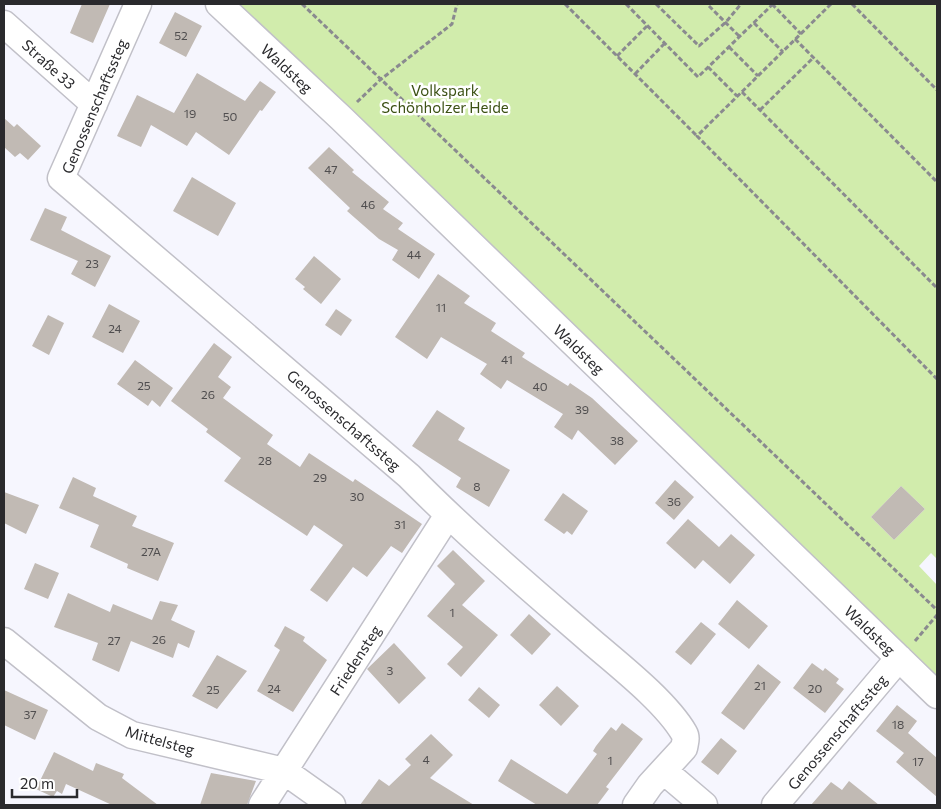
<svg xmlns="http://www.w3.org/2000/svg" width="941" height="809" viewBox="0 0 941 809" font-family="Commissioner,sans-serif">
<rect width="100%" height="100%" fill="#f6f6fe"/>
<path fill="#d1ecac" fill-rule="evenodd" d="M 229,4 L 937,4 L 937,559 L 931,553 L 919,566 L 937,585 L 937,685 ZM 901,486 L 925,509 L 894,540 L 871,517 Z"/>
<path fill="#c1bab4" d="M 82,4 L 110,4 L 93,43 L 70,33 Z
M 175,12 L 202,26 L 186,57 L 159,43 Z
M 197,73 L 245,101 L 260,81 L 276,92 L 262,111 L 260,110 L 229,155 L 196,132 L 187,146 L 151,125 L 141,147 L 117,136 L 137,95 L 174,113 Z
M 4,118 L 14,127 L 17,124 L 41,146 L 28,160 L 20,153 L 15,157 L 4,147 Z
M 329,147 L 354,170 L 352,172 L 389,202 L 383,209 L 403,223 L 398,229 L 435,254 L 419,279 L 392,260 L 398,250 L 379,239 L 347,211 L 350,208 L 308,168 Z
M 192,177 L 236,203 L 218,236 L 173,211 Z
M 45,208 L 67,217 L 61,230 L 111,256 L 95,287 L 71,274 L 78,261 L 30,240 Z
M 314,256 L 341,279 L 321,304 L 303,289 L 305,287 L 295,279 Z
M 438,274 L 470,296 L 464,303 L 496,323 L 491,331 L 525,353 L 522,357 L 568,386 L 570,383 L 592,398 L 638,441 L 615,465 L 578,430 L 572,440 L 554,427 L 563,414 L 507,380 L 501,389 L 480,374 L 487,364 L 441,337 L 427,359 L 395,337 Z
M 109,304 L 140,321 L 123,353 L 92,337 Z
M 336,309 L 352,320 L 341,336 L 325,325 Z
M 48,315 L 64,323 L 49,355 L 32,346 Z
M 214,343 L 232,357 L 218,377 L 231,387 L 223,398 L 273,435 L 267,444 L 300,467 L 309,453 L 353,482 L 355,479 L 422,524 L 402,553 L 391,546 L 367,577 L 353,567 L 327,602 L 310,590 L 343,545 L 314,525 L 307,536 L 224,481 L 241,458 L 206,432 L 208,429 L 171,401 Z
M 135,360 L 173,388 L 160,407 L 152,400 L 148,406 L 117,384 Z
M 437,410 L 465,428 L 458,440 L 510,470 L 489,507 L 456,487 L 461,478 L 412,446 Z
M 73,477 L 96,488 L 93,496 L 137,516 L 132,526 L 174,543 L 158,581 L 127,568 L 128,564 L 90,547 L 99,525 L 59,508 Z
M 675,480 L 694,497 L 674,520 L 655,503 Z
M 901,486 L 925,509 L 894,540 L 871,517 Z
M 4,492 L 39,505 L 26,534 L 4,523 Z
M 563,493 L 588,511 L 572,535 L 567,531 L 564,534 L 544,520 Z
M 688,519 L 719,547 L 731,534 L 755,555 L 730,584 L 703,560 L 695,569 L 666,543 Z
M 453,550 L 485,581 L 462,605 L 498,635 L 461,677 L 447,664 L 463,647 L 427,616 L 455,584 L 437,566 Z
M 35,563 L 59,573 L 48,599 L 24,589 Z
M 68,593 L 110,612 L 113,604 L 152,620 L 160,601 L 178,605 L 171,620 L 195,631 L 189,648 L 178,643 L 173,658 L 131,641 L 119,672 L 92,660 L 98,643 L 54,627 Z
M 737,600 L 768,626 L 749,649 L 718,624 Z
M 529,614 L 551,634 L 532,655 L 510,635 Z
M 701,622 L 716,634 L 691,665 L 675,652 Z
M 285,626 L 305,637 L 303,641 L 327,660 L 293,712 L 257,691 L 280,650 L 274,646 Z
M 394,643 L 426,678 L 399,704 L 367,669 Z
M 217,655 L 247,671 L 217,709 L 192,696 Z
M 812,663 L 823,671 L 825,668 L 839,679 L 836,683 L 844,689 L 825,713 L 793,688 Z
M 758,664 L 781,682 L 744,730 L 721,713 Z
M 557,686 L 579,706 L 561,726 L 539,705 Z
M 479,687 L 500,705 L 489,718 L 468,700 Z
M 4,690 L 48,710 L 35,740 L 4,725 Z
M 897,705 L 917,721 L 908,733 L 937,758 L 937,797 L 896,762 L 904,753 L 876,731 Z
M 622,723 L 643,739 L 606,787 L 609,789 L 597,805 L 537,805 L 498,781 L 511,759 L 567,794 L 597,754 L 593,751 L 596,746 L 611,727 L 616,731 Z
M 431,734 L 453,755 L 430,778 L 474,805 L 360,805 L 379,779 L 389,786 L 411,765 L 405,759 Z
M 721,738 L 737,751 L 718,775 L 701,762 Z
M 54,752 L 93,771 L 96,763 L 124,774 L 122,778 L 158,805 L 112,805 L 66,784 L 62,794 L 57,791 L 53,797 L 36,789 Z
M 211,773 L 256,781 L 247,805 L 200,805 Z
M 849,781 L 879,805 L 811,805 L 831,782 L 842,790 Z"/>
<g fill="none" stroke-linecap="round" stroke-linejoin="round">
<g stroke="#c1c0c8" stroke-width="29">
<path id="minor" d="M 138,4 L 61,178 L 409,476 C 467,535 530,588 592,642 C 620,666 666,702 684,733 C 687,738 685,742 684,748 L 650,785 L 636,805
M 219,4 L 341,118 L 937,695
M 4,24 L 94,104
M 4,641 L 98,717 L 132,735 L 284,771 L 332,805
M 664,771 L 704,805
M 262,805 L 448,515
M 775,805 L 899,658"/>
</g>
<path stroke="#8a8a8f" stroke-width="3" stroke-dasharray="5 2.5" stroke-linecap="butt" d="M 302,4 L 937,610
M 565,4 L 697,136
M 626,4 L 698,77 L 773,4
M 656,4 L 699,46 L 726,22 L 741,4
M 772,4 L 801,34
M 831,4 L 697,136 L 937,379
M 852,4 L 937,90
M 709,6 L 740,37
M 754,23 L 783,52
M 795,39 L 937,182
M 729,47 L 758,76
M 617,56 L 647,26
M 708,67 L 737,96
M 635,74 L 665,43
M 742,92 L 937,288
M 357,102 L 380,80 L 452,24 L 457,4
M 760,110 L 814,57
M 915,641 L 937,615"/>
<use href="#minor" stroke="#fff" stroke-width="26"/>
</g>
<g text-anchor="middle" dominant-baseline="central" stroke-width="5" stroke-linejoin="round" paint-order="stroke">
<g font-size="12" fill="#504e4f">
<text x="181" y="35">52</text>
<text x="190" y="113">19</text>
<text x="230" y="116">50</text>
<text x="331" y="169">47</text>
<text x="368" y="204">46</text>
<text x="414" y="254">44</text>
<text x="92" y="263">23</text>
<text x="441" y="307">11</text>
<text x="115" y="328">24</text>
<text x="507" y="359">41</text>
<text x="144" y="385">25</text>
<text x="540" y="386">40</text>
<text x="208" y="394">26</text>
<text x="582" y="409">39</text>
<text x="617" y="440">38</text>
<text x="265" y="460">28</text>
<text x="320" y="477">29</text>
<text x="477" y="486">8</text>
<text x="357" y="496">30</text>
<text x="674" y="501">36</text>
<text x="400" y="524">31</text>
<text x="151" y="551">27A</text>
<text x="452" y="612">1</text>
<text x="159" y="639">26</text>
<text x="114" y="640">27</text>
<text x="390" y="670">3</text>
<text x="760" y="685">21</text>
<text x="274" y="688">24</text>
<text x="815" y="688">20</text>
<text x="213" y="689">25</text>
<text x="30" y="714">37</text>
<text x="898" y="724">18</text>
<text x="426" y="759">4</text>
<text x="610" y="760">1</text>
<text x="918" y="761">17</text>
</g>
<g font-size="15" fill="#2a2a2d" stroke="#fff">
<text transform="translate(49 64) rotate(42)">Straße 33</text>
<text transform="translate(287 68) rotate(43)">Waldsteg</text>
<text transform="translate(94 106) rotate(-67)">Genossenschaftssteg</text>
<text transform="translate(579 349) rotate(44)">Waldsteg</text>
<text transform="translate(344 420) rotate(41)">Genossenschaftssteg</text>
<text transform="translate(870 630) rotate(44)">Waldsteg</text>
<text transform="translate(355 660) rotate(-57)">Friedensteg</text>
<text transform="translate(837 732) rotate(-50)">Genossenschaftssteg</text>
<text transform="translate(160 740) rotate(16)">Mittelsteg</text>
</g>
<g font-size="15" fill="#3c5114" stroke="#fff">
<text x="445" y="90">Volkspark<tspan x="445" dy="17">Schönholzer Heide</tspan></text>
</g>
</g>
<rect width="941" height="809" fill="none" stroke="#2a2a2d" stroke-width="10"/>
<path d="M12 789v8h65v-8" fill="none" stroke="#2a2a2d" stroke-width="2.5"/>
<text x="20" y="789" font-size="15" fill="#2a2a2d" stroke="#ffffff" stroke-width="4" paint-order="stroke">20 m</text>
</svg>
